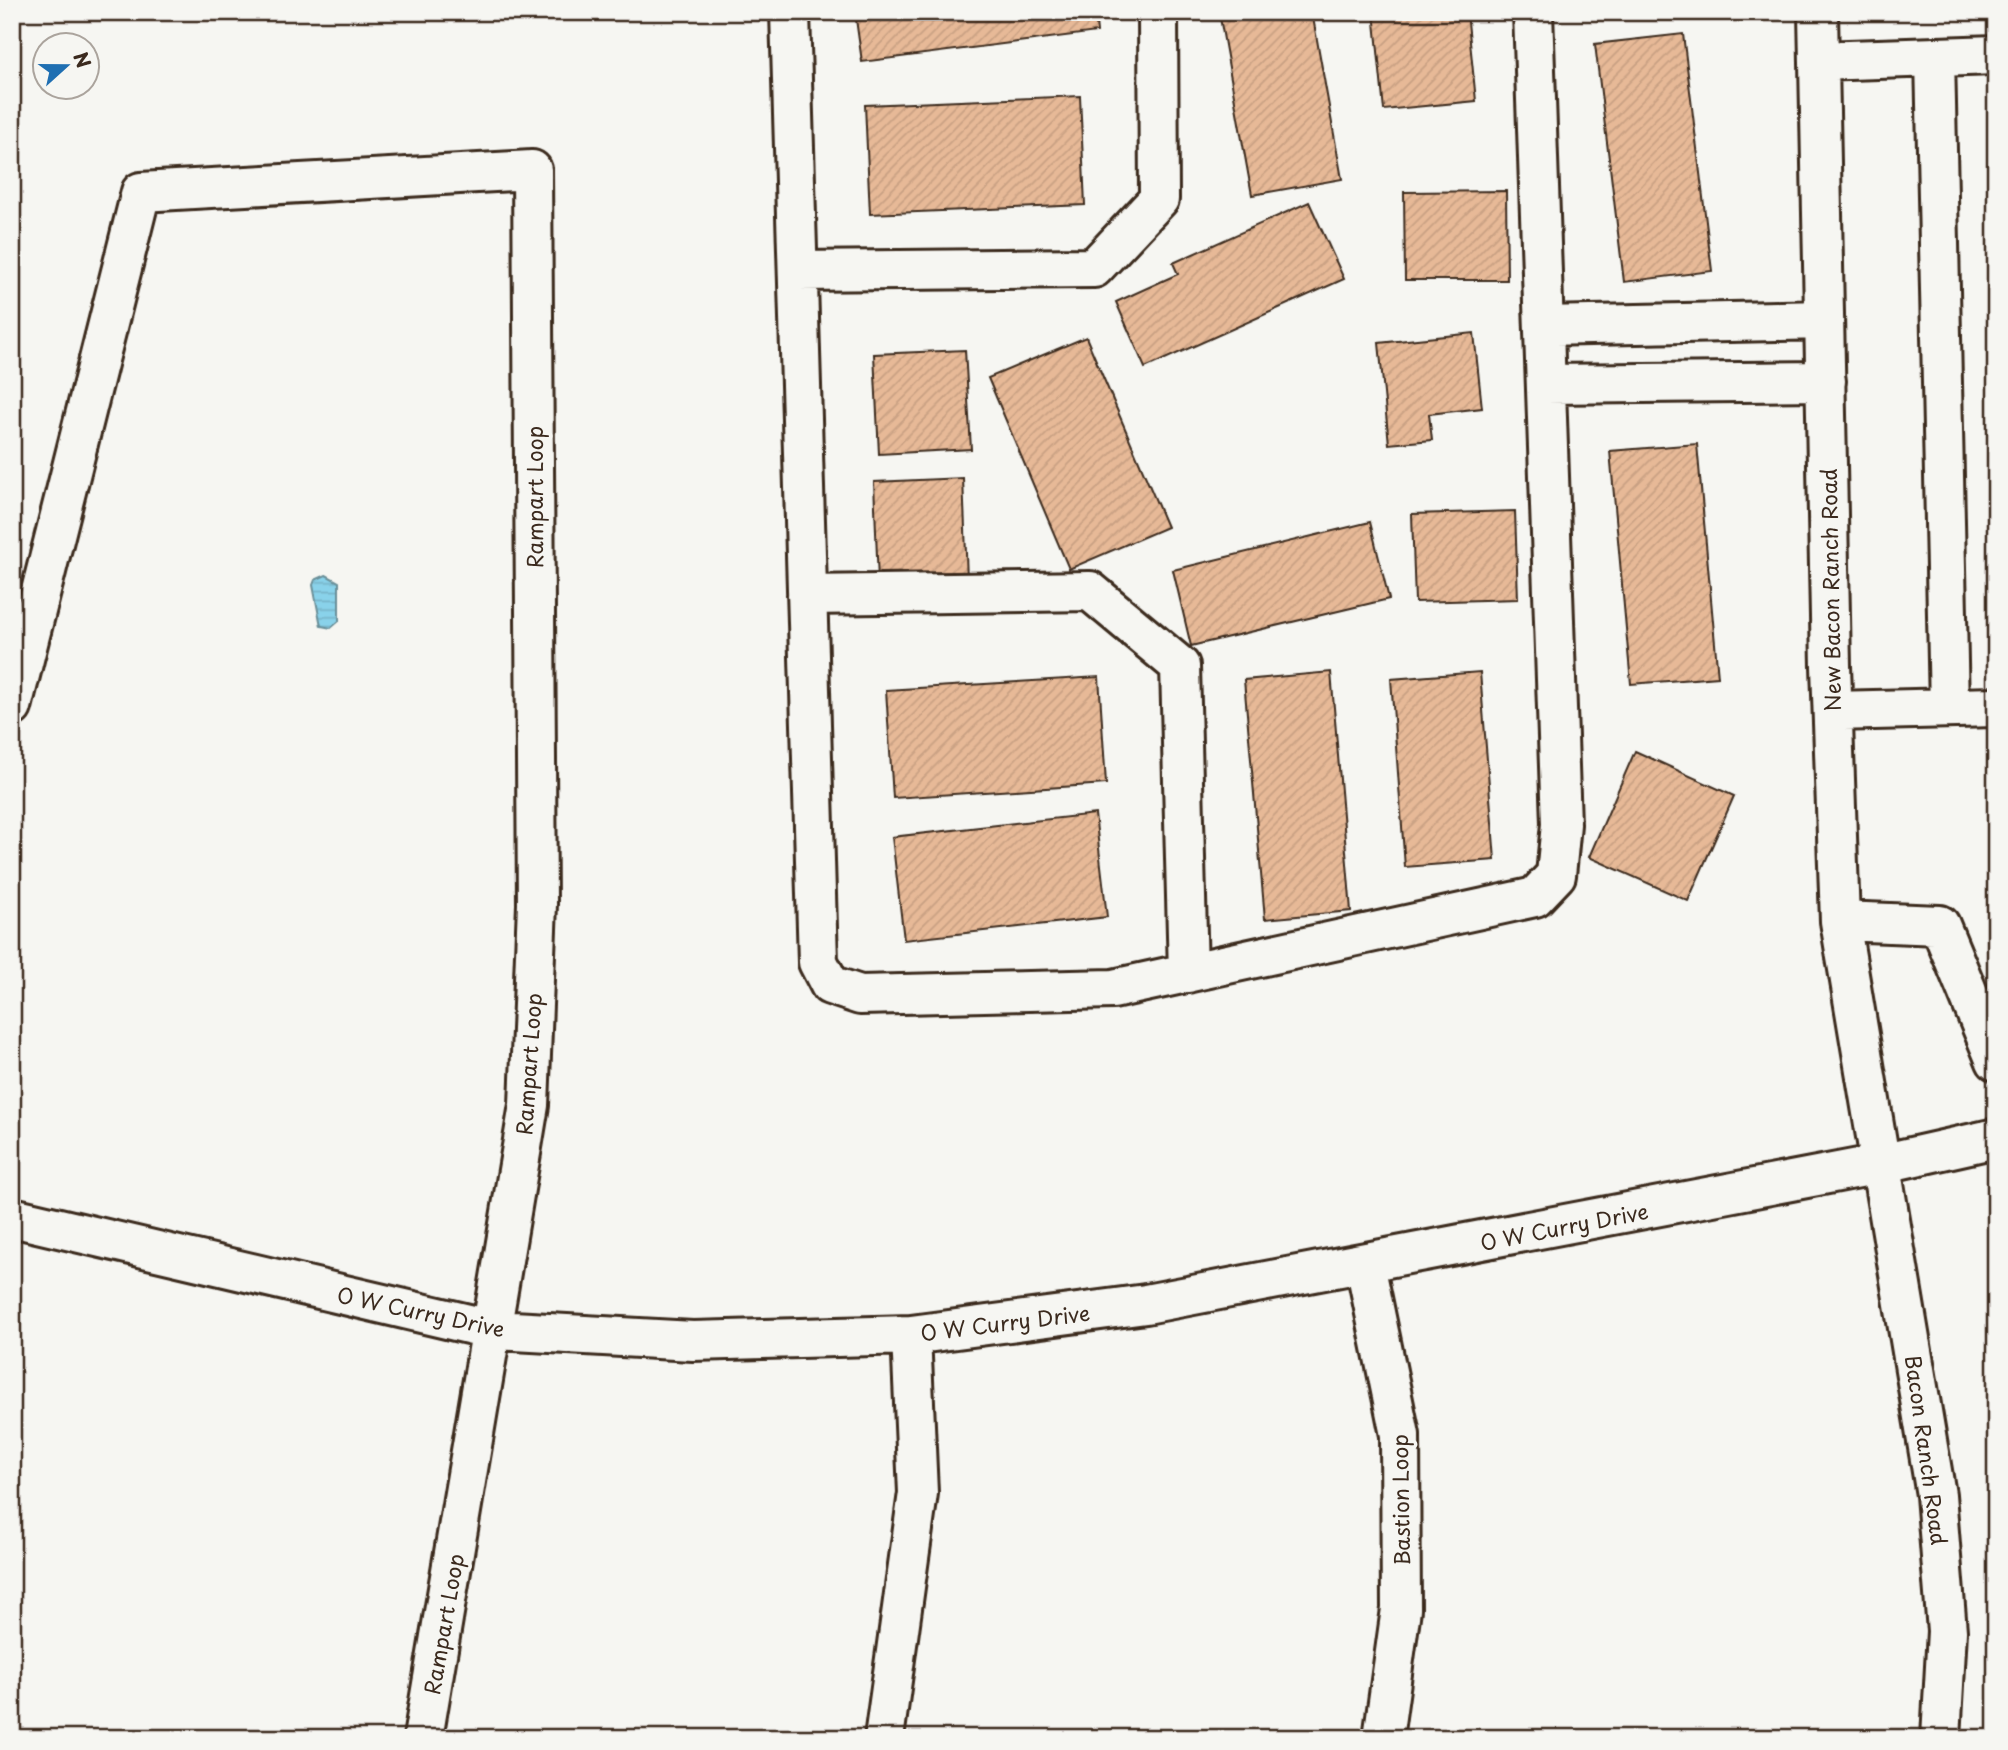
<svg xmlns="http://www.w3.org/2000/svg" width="2008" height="1750" viewBox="0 0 2008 1750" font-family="'Playpen Sans',sans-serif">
<defs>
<pattern id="water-rules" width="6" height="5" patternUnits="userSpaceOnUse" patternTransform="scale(1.75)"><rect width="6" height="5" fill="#89d2ea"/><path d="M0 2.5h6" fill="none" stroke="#77b4c8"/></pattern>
<pattern id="building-hatch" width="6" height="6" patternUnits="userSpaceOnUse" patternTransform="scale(1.75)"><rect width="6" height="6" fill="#e7b997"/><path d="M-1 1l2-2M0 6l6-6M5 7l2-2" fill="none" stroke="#c79f82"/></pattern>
</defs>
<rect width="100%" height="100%" fill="#f6f6f2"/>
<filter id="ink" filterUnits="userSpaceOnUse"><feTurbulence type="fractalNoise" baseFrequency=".0143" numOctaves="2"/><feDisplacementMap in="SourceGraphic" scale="14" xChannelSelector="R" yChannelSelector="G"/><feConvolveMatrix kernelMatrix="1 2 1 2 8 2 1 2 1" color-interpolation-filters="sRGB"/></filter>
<g filter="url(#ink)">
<path fill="url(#water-rules)" stroke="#6a8f98" stroke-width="2" d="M 326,575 L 339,582 L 339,621 L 331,628 L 321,626 L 313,585 L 315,580 Z"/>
<path fill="url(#building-hatch)" stroke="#3b2a1e" stroke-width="2" d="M 855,12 L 1095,12 L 1097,32 L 862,62 Z
M 1219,12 L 1312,12 L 1342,179 L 1252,195 Z
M 1374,12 L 1467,12 L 1476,101 L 1384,110 Z
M 1683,34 L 1712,271 L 1624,282 L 1595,44 Z
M 1080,96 L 1085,205 L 870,214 L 865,105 Z
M 1506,191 L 1507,280 L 1405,280 L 1404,192 Z
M 1309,202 L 1344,279 L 1145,368 L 1116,302 L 1178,274 L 1173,263 Z
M 1474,333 L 1482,408 L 1429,414 L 1432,440 L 1389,444 L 1379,343 Z
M 1086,337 L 1167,527 L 1069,569 L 988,378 Z
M 965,350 L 971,449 L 879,454 L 874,354 Z
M 1697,444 L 1718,677 L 1631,684 L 1610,451 Z
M 963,478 L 967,579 L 878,582 L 874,482 Z
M 1515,511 L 1518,599 L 1415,602 L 1412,514 Z
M 1370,522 L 1389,599 L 1191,646 L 1173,570 Z
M 1331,672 L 1351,911 L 1265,919 L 1244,680 Z
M 1480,672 L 1495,860 L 1405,867 L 1391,679 Z
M 1099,677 L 1106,784 L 893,798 L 886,690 Z
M 1635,751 L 1734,796 L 1688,901 L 1589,857 Z
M 1095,814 L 1107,917 L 904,940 L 892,837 Z"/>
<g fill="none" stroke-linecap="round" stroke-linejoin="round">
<g stroke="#3b2a1e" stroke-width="44">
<path id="minor" d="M 790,12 L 818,962 L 830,985 L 860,995 L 1113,989 L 1535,897 L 1556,875 L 1561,824 L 1533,12
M 1818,12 L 1831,666 L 1840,921 L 1936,1495 L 1947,1631 L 1941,1738
M 1935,57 L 1949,708
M 1819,61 L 1996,55
M 798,271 L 1094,268 L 1159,199 L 1158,12
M 1544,326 L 1824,320
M 1546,384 L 1826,381
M 807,595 L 1090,591 L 1180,666 L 1188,973
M 12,707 L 141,192 L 532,170 L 537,904 L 529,1105 L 423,1738
M 1833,711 L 1996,707
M 1840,921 L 1940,925 L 1996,1061
M 12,1217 L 494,1330 L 693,1341 L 911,1335 L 1146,1304 L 1880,1164 L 1996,1138
M 1365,1264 L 1400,1435 L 1401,1609 L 1383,1738
M 884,1738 L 918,1493 L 911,1335"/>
</g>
<use href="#minor" stroke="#f6f6f2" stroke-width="38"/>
</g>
</g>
<g text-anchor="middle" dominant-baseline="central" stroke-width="7" stroke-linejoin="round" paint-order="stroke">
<g font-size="21" fill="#3b2a1e" stroke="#f6f6f2">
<text transform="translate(534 497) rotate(-90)">Rampart Loop</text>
<text transform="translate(1830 590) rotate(-91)">New Bacon Ranch Road</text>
<text transform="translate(528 1064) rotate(-86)">Rampart Loop</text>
<text transform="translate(1564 1226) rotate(-11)">O W Curry Drive</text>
<text transform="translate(421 1311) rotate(12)">O W Curry Drive</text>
<text transform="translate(1005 1322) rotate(-7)">O W Curry Drive</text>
<text transform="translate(1927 1450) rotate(82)">Bacon Ranch Road</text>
<text transform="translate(1400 1500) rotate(-91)">Bastion Loop</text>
<text transform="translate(443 1624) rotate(-80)">Rampart Loop</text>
</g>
</g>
<rect width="2008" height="1750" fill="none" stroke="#f6f6f2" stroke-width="42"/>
<rect x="21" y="21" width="1966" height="1708" fill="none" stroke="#3b2a1e" stroke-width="2.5" filter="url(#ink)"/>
<g transform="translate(66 66) rotate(69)"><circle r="33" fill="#f6f6f2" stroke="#aba49d" stroke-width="2"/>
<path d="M0-5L12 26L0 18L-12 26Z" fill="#1f6fb2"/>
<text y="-10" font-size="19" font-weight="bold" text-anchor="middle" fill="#3b2a1e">N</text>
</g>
</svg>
